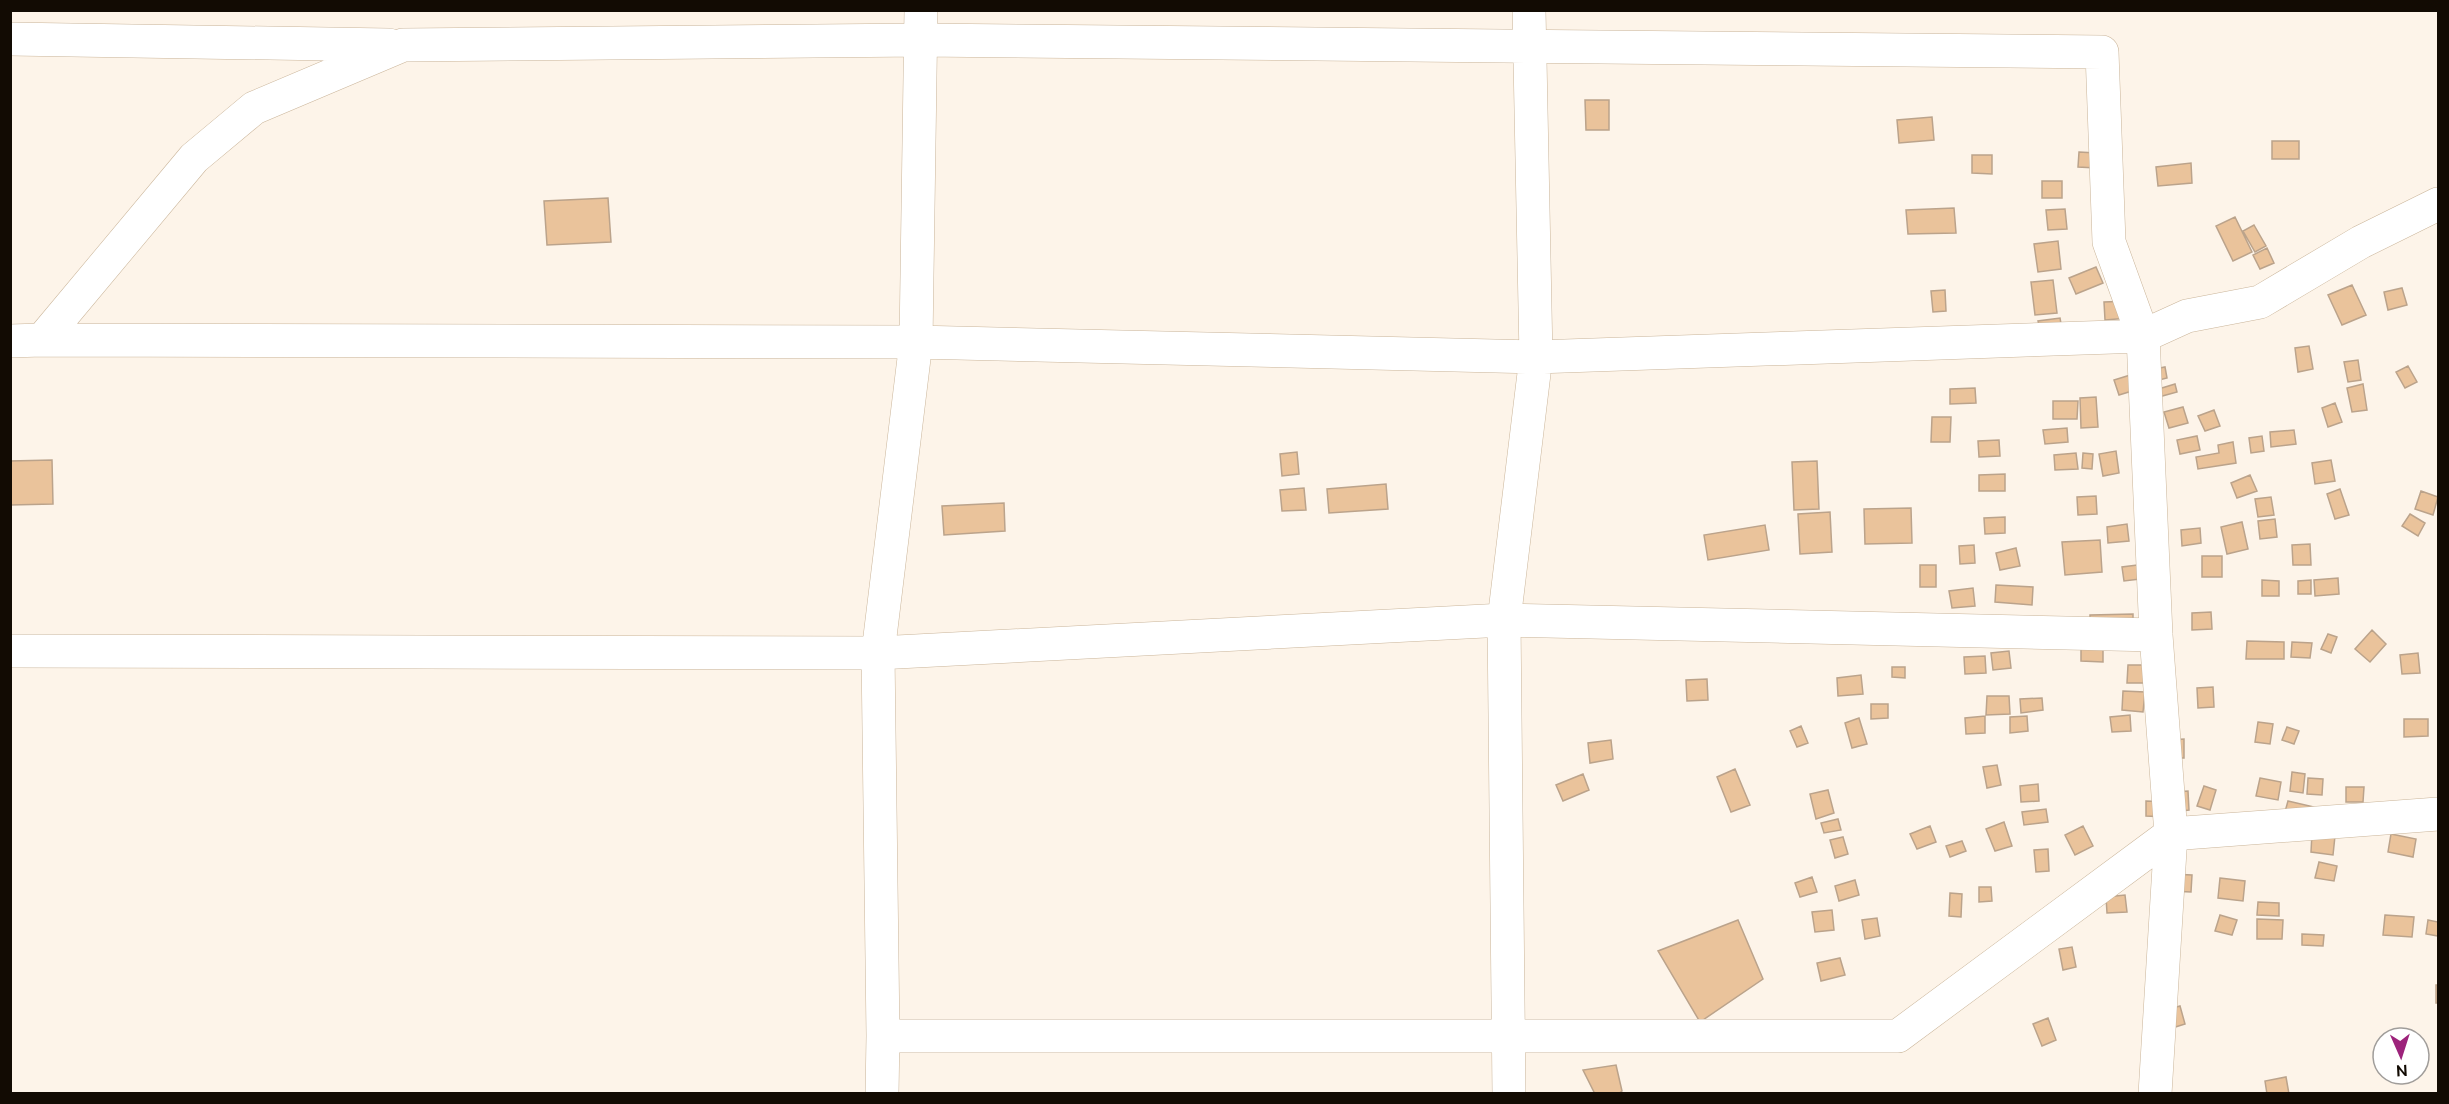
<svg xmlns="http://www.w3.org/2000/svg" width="2449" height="1104" viewBox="0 0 2449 1104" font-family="Ubuntu,sans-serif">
<rect width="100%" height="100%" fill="#fdf4e9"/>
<path fill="#eac39b" stroke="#bba38b" stroke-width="1.5" d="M 1585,100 L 1609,100 L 1609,130 L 1586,130 Z
M 1932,117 L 1934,140 L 1899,143 L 1897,120 Z
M 2272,141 L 2299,141 L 2299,159 L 2272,159 Z
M 2079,152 L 2096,153 L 2096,168 L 2078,167 Z
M 1972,155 L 1992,155 L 1992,174 L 1972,173 Z
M 2191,163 L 2192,183 L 2158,186 L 2156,167 Z
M 2042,181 L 2062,181 L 2062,198 L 2042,198 Z
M 608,198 L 611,242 L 547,245 L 544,201 Z
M 1954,208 L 1956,233 L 1908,234 L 1906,210 Z
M 2065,209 L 2067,229 L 2048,230 L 2046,210 Z
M 2235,217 L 2252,252 L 2233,261 L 2216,226 Z
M 2254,225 L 2266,246 L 2255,252 L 2243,231 Z
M 2058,241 L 2061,269 L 2038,272 L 2034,244 Z
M 2267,248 L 2274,263 L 2260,269 L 2253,255 Z
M 2096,267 L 2103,283 L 2076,294 L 2069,278 Z
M 2053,280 L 2057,313 L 2035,315 L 2031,282 Z
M 2352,285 L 2366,315 L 2342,325 L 2328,295 Z
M 2402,288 L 2407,305 L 2388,310 L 2384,292 Z
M 1945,290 L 1946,311 L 1933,312 L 1931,291 Z
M 2128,301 L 2129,318 L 2105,320 L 2104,302 Z
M 2060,318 L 2063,335 L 2042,339 L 2038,321 Z
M 2309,346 L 2313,369 L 2298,372 L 2295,348 Z
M 2358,360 L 2361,380 L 2348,382 L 2344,362 Z
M 2408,366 L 2417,382 L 2405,388 L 2396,372 Z
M 2165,367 L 2167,378 L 2147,383 L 2145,371 Z
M 2140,372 L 2145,387 L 2119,395 L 2114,380 Z
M 2175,384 L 2177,392 L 2155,398 L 2152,391 Z
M 2363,384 L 2367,410 L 2352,412 L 2347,388 Z
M 1975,388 L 1976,403 L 1950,404 L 1950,389 Z
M 2096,397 L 2098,427 L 2081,428 L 2080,398 Z
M 2053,401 L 2078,401 L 2077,419 L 2053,419 Z
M 2335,403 L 2342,422 L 2328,427 L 2322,408 Z
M 2183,407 L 2188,423 L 2169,428 L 2164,412 Z
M 2214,410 L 2220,426 L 2205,431 L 2198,416 Z
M 1932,417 L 1951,417 L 1950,442 L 1931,442 Z
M 2067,428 L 2068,442 L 2045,444 L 2043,430 Z
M 2294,430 L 2296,444 L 2271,447 L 2270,432 Z
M 2197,436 L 2200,450 L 2180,454 L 2177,440 Z
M 2262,436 L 2264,451 L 2251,453 L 2249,438 Z
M 1999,440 L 2000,456 L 1979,457 L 1978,441 Z
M 2233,442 L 2236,463 L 2198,469 L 2196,457 L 2219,453 L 2218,445 Z
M 2116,451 L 2119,473 L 2103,476 L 2099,454 Z
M 1297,452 L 1299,474 L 1282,476 L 1280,454 Z
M 2076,453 L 2078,469 L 2055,470 L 2054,455 Z
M 2083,453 L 2093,454 L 2092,469 L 2082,468 Z
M 52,460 L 53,504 L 10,505 L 10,461 Z
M 2331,460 L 2335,481 L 2315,484 L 2312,463 Z
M 1817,461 L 1819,509 L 1794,510 L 1792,462 Z
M 2005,474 L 2005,491 L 1979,491 L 1979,475 Z
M 2250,475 L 2257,491 L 2237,498 L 2231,483 Z
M 1386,484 L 1388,509 L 1329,513 L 1327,489 Z
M 1304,488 L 1306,510 L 1282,511 L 1280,490 Z
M 2340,489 L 2349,515 L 2335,519 L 2327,494 Z
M 2421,491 L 2438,497 L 2433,515 L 2415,509 Z
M 2096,496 L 2097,514 L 2078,515 L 2077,497 Z
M 2271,497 L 2274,515 L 2258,517 L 2255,499 Z
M 1004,503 L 1005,531 L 944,535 L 942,506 Z
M 1911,508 L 1912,543 L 1865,544 L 1864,509 Z
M 1830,512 L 1832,552 L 1800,554 L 1798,514 Z
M 2410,514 L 2425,523 L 2418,536 L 2402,526 Z
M 2005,517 L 2005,533 L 1985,534 L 1984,518 Z
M 2275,519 L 2277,537 L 2260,539 L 2258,521 Z
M 2242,522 L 2248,549 L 2227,554 L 2221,527 Z
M 2127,524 L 2129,541 L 2108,543 L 2107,527 Z
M 1765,525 L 1769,550 L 1708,560 L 1704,535 Z
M 2200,528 L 2201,543 L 2182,546 L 2181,530 Z
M 2100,540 L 2102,572 L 2065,575 L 2062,542 Z
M 2310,544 L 2311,565 L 2293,565 L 2292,545 Z
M 1974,545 L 1975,563 L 1960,564 L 1959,546 Z
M 2016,548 L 2020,566 L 2000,570 L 1996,553 Z
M 2202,556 L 2222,556 L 2222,577 L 2202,577 Z
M 2145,564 L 2148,578 L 2124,581 L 2122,567 Z
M 1920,565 L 1936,565 L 1936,587 L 1920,587 Z
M 2338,578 L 2339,594 L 2315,596 L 2314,580 Z
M 2262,580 L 2279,581 L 2279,596 L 2262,596 Z
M 2311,580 L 2311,594 L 2298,594 L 2298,581 Z
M 1996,585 L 2033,587 L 2032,605 L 1995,602 Z
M 1973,588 L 1975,606 L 1952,608 L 1949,591 Z
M 2211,612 L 2212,629 L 2192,630 L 2192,613 Z
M 2133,614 L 2133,631 L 2090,632 L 2090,615 Z
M 2372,630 L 2386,644 L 2370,662 L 2355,649 Z
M 2328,634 L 2337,637 L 2331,653 L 2321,649 Z
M 2247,641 L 2284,642 L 2284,659 L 2246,659 Z
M 2292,642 L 2312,643 L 2310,658 L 2291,657 Z
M 2081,648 L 2103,648 L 2103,662 L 2081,661 Z
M 2009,651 L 2011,668 L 1993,670 L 1991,653 Z
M 2418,653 L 2420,673 L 2402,674 L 2400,655 Z
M 1985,656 L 1986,673 L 1965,674 L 1964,657 Z
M 2128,665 L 2149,665 L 2149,683 L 2127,683 Z
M 1892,667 L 1905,667 L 1905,678 L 1892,677 Z
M 1861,675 L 1863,694 L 1838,696 L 1837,678 Z
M 1707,679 L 1708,700 L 1687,701 L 1686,680 Z
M 2213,687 L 2214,707 L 2198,708 L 2197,688 Z
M 2123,691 L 2145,692 L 2143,712 L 2122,710 Z
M 1987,696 L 2009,696 L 2010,714 L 1986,715 Z
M 2042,698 L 2043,710 L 2021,713 L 2020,699 Z
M 1871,704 L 1888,704 L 1888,718 L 1871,719 Z
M 2130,715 L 2131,731 L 2112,732 L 2110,717 Z
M 1985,716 L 1985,733 L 1966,734 L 1965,718 Z
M 2027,716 L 2028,731 L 2010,733 L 2010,717 Z
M 1859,718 L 1867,744 L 1852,748 L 1845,723 Z
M 2404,719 L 2428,719 L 2428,736 L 2404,737 Z
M 2258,722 L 2273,724 L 2270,744 L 2255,742 Z
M 1801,726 L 1808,743 L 1797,747 L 1790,731 Z
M 2287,727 L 2299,731 L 2294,744 L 2282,740 Z
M 2184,739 L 2184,758 L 2168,758 L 2167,740 Z
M 1611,740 L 1613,759 L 1590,763 L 1588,743 Z
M 1997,765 L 2001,785 L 1987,788 L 1983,767 Z
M 1735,769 L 1750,805 L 1731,812 L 1717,777 Z
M 2292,772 L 2305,774 L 2303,793 L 2290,791 Z
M 1583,774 L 1589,790 L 1563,801 L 1556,785 Z
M 2260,778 L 2281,782 L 2278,800 L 2256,796 Z
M 2308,778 L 2323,779 L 2322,795 L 2307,794 Z
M 2038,784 L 2039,801 L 2021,802 L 2020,786 Z
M 2204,786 L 2216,790 L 2210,810 L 2197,806 Z
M 2346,787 L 2364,787 L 2363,802 L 2346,802 Z
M 1828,790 L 1834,813 L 1816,819 L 1810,794 Z
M 2188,791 L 2189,810 L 2173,812 L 2172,792 Z
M 2146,801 L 2167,802 L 2167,817 L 2146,816 Z
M 2288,801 L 2314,807 L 2310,825 L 2283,819 Z
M 2046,809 L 2048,822 L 2024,825 L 2022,812 Z
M 1838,819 L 1841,830 L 1824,833 L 1821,823 Z
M 2004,822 L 2012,846 L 1995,851 L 1986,829 Z
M 1930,826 L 1936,842 L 1917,849 L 1910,834 Z
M 2083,826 L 2093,846 L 2075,855 L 2065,835 Z
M 2312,833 L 2335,836 L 2333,855 L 2311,852 Z
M 2391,834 L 2416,839 L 2413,857 L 2388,852 Z
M 1843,837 L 1848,854 L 1835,858 L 1830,840 Z
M 1962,841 L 1966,851 L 1950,857 L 1946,846 Z
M 2048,849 L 2049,871 L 2036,872 L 2034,850 Z
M 2319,862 L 2337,866 L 2334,881 L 2315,878 Z
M 2171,874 L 2192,875 L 2191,892 L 2170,891 Z
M 1812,877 L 1817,892 L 1800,897 L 1795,883 Z
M 2220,878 L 2245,881 L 2243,901 L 2218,898 Z
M 1855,880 L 1859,895 L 1839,901 L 1835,886 Z
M 1979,887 L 1991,887 L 1992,901 L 1979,902 Z
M 1950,893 L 1962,894 L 1961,917 L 1949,916 Z
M 2125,895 L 2127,912 L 2107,913 L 2106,897 Z
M 2258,902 L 2279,903 L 2279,916 L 2257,915 Z
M 1832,910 L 1834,930 L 1815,932 L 1812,912 Z
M 2220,915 L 2237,920 L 2232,935 L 2215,931 Z
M 2385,915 L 2414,917 L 2412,937 L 2383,935 Z
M 1877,918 L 1880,936 L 1865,939 L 1862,920 Z
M 2257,919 L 2283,920 L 2282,939 L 2257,939 Z
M 1738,920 L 1763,979 L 1700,1022 L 1658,951 Z
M 2428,920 L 2438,922 L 2438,936 L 2426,934 Z
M 2302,934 L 2324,935 L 2323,946 L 2302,945 Z
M 2072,947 L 2076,967 L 2063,970 L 2059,949 Z
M 1840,958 L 1845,975 L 1821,981 L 1817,963 Z
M 2436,985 L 2438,985 L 2438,1003 L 2436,1003 Z
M 2180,1006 L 2185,1024 L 2169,1029 L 2163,1011 Z
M 2048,1018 L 2056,1040 L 2042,1046 L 2033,1024 Z
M 1616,1065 L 1622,1091 L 1618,1094 L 1595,1094 L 1583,1070 Z
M 2286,1077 L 2289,1094 L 2267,1094 L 2265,1081 Z"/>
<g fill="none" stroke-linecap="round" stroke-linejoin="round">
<g stroke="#cab59a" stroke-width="34">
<path id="minor" d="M 921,10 L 916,342 L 878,653 L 883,1036 L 1898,1036 L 2171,834 L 2438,814
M 10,39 L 389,45
M 42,340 L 916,342 L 1536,357 L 2143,336 L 2187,316 L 2260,302 L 2361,242 L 2438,204
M 10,341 L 42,340 L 194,158 L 254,108 L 403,45 L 921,40 L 2102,52 L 2109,242 L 2143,336 L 2156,635 L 2171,834 L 2155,1094
M 10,651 L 878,653 L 1504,620 L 2156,635
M 882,1094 L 883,1036
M 1509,1094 L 1504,620 L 1536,357 L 1529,10"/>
</g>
<use href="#minor" stroke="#fff" stroke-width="33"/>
</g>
<rect width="2449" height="1104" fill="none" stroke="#120b03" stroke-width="24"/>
<g transform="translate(2401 1056) rotate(177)"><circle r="28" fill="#ffffff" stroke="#a09d9a" stroke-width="1.5"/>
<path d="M0-4.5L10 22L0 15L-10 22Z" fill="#9d237b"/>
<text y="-9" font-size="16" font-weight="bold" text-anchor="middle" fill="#120b03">N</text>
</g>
</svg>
